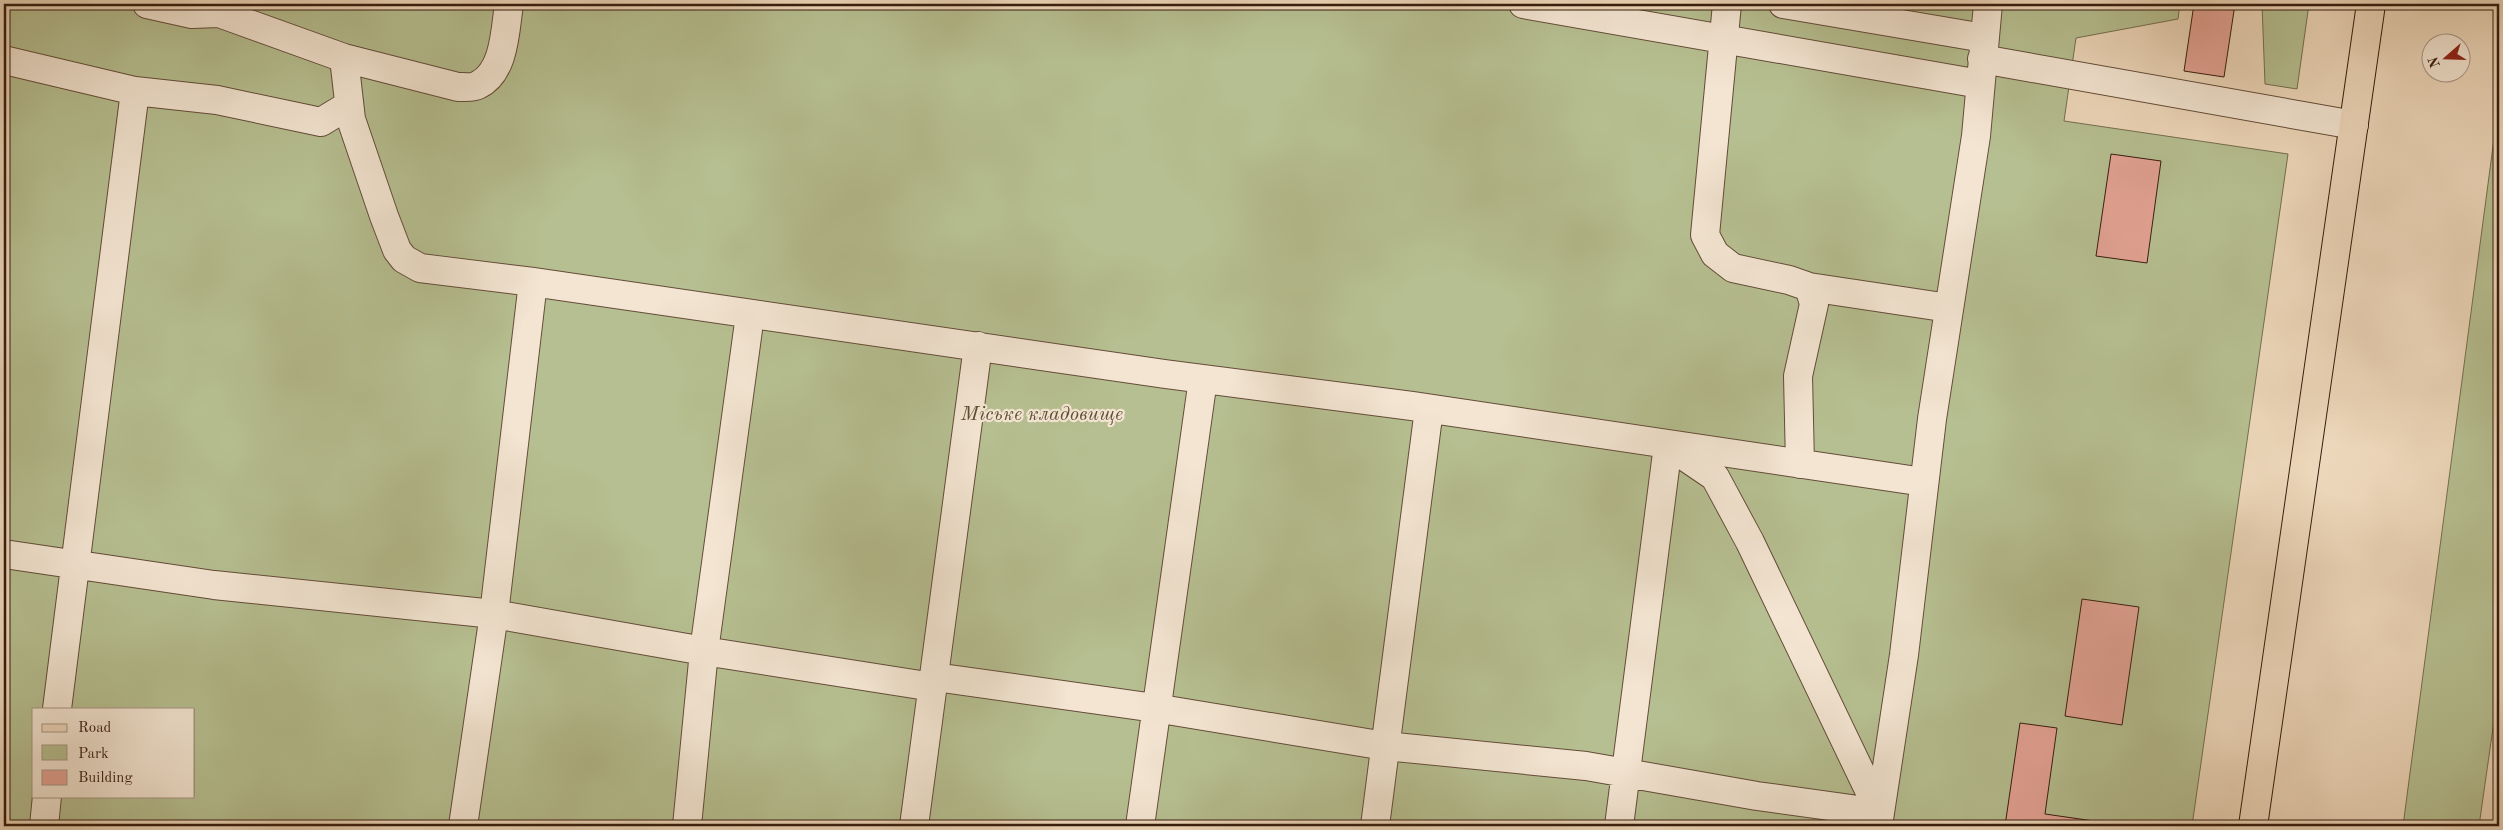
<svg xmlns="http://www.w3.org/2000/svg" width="2503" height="830" viewBox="0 0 2503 830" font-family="'Old Standard TT',serif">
<rect width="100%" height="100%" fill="#edd7ba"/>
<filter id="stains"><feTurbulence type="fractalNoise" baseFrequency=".004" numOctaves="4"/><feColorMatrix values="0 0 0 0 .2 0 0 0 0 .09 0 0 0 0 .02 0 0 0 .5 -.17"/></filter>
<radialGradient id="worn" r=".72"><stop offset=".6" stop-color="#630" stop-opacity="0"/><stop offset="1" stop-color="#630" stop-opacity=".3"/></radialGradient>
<path fill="#b6bf91" stroke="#766e50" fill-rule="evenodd" d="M 4,4 L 2180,4 L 2178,19 L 2076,38 L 2064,121 L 2288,154 L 2192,826 L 4,826 ZM 34,709 L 194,709 L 194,796 L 34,796 Z
M 2262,4 L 2309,4 L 2297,89 L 2265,84 Z
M 2499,101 L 2499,686 L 2479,826 L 2403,826 Z"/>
<path fill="#e4a395" stroke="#371d0e" d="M 2194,4 L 2235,4 L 2224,77 L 2184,71 Z
M 2111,154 L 2161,161 L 2147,263 L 2096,256 Z
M 2082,599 L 2139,607 L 2122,725 L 2065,716 Z
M 2020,723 L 2057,728 L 2045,814 L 2094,821 L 2093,826 L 2005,826 Z"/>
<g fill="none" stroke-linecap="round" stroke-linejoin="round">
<g stroke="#644c39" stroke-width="30">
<path id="minor" d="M 147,4 L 192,14 L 219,13 L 344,58 L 458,87 C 464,87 473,88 478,85 C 505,72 505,30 509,4
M 1523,4 L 1980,84
M 1727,4 L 1705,235 L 1715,254 L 1733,268 L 1789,280 L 1809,287 L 1814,304 L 1798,376 L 1800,464
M 1783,4 L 1984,38
M 344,58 L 351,119 L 384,216 L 397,250 L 404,259 L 420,268 L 533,282 L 1165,374 L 1412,406 L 1924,482
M 1982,59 L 2354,125
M 4,60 L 135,91 L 217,100 L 321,122 L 349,105
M 1809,287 L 1949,308
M 4,554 L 214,585 L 494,614 L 704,651 L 933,687
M 935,677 L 1155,708 L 1385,746 L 1586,766 L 1757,796 L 1880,813
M 57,709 L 135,91
M 44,826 L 47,796
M 463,826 L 494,614 L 533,282
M 687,826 L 704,651 L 750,315
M 914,826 L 978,346
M 1140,826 L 1203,379
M 1375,826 L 1429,409
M 1619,826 L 1668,445 L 1715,477 L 1750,542 L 1880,813
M 1878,826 L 1904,655 L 1932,419 L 1976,136 L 1988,4"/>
</g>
<g stroke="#371d0e" stroke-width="30">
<path id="major" d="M 2253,826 L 2371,4"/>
</g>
<use href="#minor" stroke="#f3e5d2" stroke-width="28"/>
<use href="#major" stroke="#edd7ba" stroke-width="28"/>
</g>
<g text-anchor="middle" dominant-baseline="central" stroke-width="4.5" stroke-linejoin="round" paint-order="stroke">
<g font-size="20" font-style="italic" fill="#5d4e35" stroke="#f3e5d2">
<text x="1042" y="415">Міське кладовище</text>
</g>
</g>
<rect width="2503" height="830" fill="none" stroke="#edd7ba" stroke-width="20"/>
<rect x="5" y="5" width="2493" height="820" fill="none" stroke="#371d0e" stroke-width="2.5"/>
<rect x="10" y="10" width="2483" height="810" fill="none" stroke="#371d0e"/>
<rect x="32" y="708" width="162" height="90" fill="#f3e5d2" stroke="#a89584"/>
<rect x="42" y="724" width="25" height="8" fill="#edd7ba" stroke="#a89584"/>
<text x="78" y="732" font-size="15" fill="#371d0e">Road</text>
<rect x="42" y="745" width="25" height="15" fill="#b6bf91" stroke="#a89584"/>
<text x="78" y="758" font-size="15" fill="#371d0e">Park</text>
<rect x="42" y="770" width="25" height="15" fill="#e4a395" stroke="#a89584"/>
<text x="78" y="782" font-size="15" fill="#371d0e">Building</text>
<g transform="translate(2446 58) rotate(250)"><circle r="24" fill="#f3e5d2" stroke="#a89584"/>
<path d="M0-4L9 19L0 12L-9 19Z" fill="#8f2418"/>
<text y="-8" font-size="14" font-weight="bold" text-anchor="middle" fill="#371d0e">N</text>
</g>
<rect width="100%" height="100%" filter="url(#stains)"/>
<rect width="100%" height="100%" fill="url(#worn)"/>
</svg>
